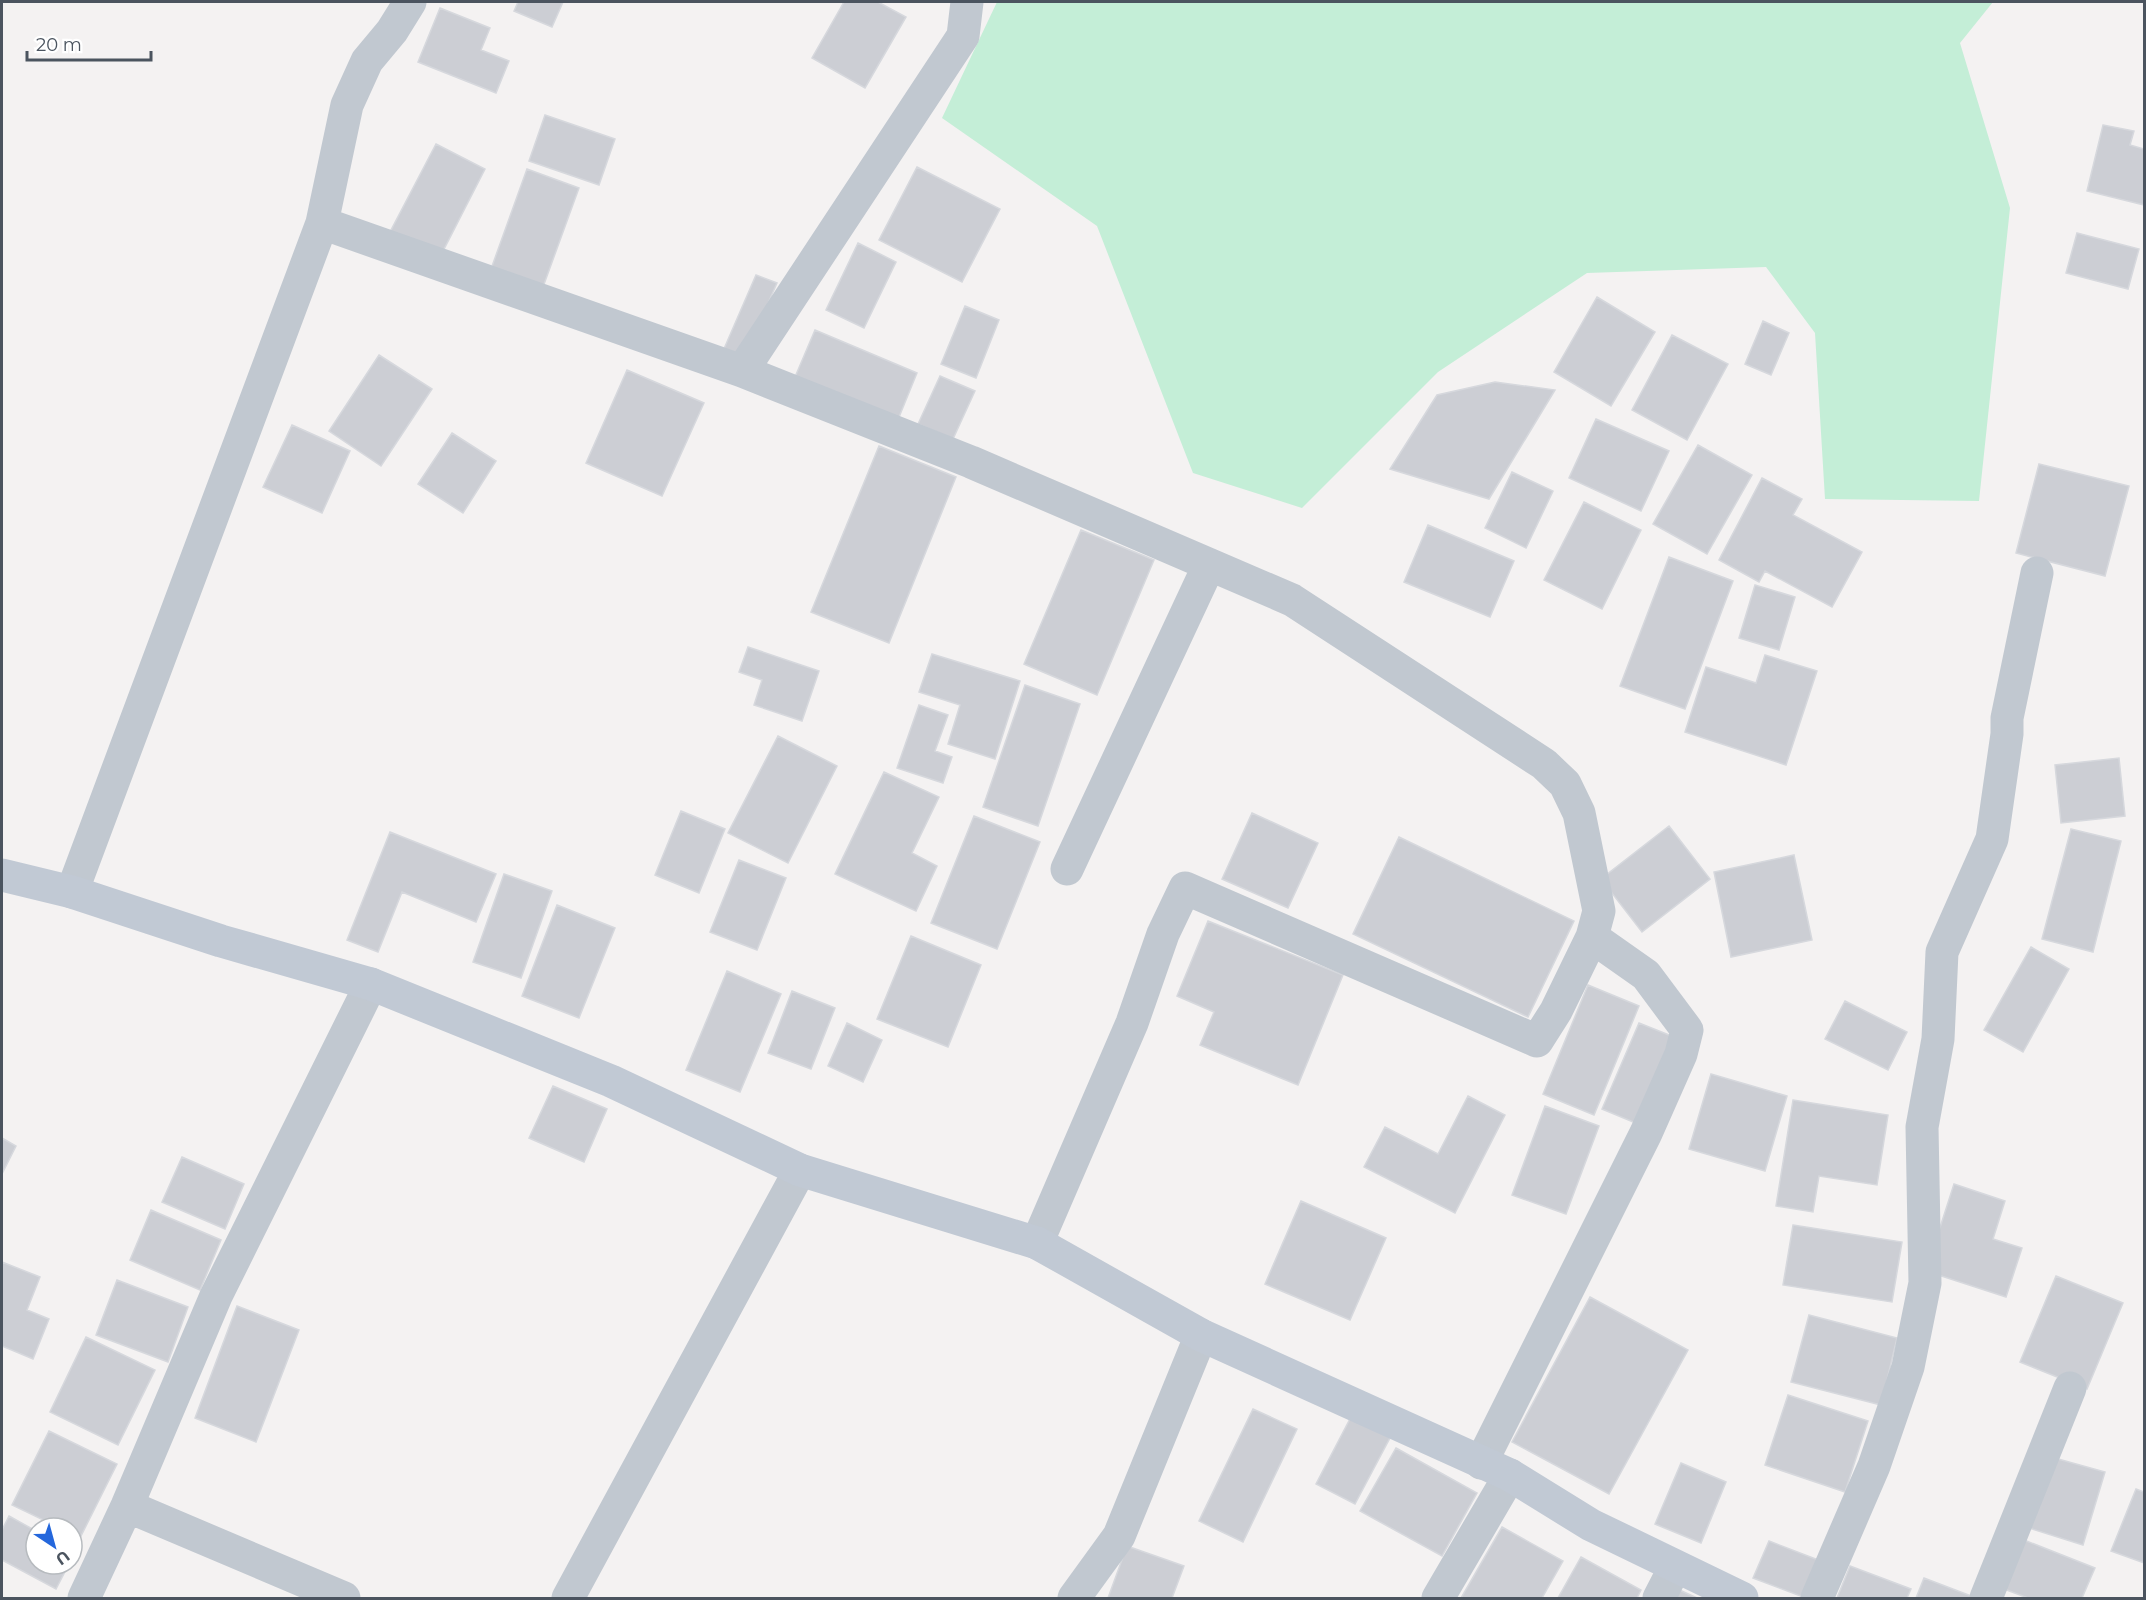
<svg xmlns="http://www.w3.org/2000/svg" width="2146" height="1600" viewBox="0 0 2146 1600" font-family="Montserrat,sans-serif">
<rect width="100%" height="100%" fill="#f4f2f2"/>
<path fill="#c4eed7" d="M 997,2 L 1993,2 L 1960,43 L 2010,208 L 1979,501 L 1825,499 L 1815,333 L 1766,267 L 1587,273 L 1438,372 L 1302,508 L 1193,473 L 1097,226 L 942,118 Z"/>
<path fill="#ccced4" stroke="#d6d8dd" stroke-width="1.5" d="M 518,2 L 563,2 L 552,27 L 514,11 Z
M 844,2 L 878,2 L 906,17 L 865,88 L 812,58 Z
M 440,8 L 490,28 L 481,50 L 509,61 L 496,93 L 418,62 Z
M 545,115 L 615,139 L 599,185 L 529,161 Z
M 2103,125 L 2134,131 L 2130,145 L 2144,149 L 2144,205 L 2087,191 Z
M 436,144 L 485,169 L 440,257 L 390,232 Z
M 917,167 L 1000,209 L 962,282 L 879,240 Z
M 527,169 L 579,188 L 543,287 L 491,269 Z
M 2077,233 L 2139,249 L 2128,289 L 2066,273 Z
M 858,243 L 896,262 L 864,328 L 826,310 Z
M 756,275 L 777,283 L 743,360 L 723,351 Z
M 1597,297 L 1655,332 L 1611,406 L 1554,372 Z
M 965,306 L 999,320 L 976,378 L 941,364 Z
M 1763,321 L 1789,333 L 1771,375 L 1745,364 Z
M 815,330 L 917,373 L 895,427 L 792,384 Z
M 1672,335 L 1728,364 L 1687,440 L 1632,410 Z
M 379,355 L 432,389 L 381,466 L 329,431 Z
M 627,370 L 704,403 L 662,496 L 586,463 Z
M 940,376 L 975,391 L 953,439 L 918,424 Z
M 1495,382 L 1555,390 L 1489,499 L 1390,469 L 1437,395 Z
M 1596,419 L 1669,451 L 1641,511 L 1569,478 Z
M 292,425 L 350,451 L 322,513 L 263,487 Z
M 452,433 L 496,461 L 463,513 L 418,484 Z
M 1698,445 L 1752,475 L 1707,554 L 1653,524 Z
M 879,446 L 956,477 L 889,643 L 811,612 Z
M 2039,464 L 2129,486 L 2105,576 L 2016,553 Z
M 1512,472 L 1553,491 L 1526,548 L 1485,528 Z
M 1762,478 L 1802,499 L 1793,515 L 1862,552 L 1832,607 L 1765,571 L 1759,582 L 1719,560 Z
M 1584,502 L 1641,530 L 1602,609 L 1544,580 Z
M 1428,525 L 1514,561 L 1490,617 L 1404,582 Z
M 1081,530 L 1154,560 L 1097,695 L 1024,664 Z
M 1669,557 L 1733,581 L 1685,709 L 1620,686 Z
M 1755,585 L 1795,597 L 1779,650 L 1739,638 Z
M 748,647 L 819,671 L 802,721 L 754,705 L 762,680 L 739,672 Z
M 932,654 L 1020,681 L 995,759 L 948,744 L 960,705 L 919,692 Z
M 1765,655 L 1817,671 L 1786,765 L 1685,732 L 1706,667 L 1756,683 Z
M 1025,685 L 1080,704 L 1038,826 L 983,807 Z
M 919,705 L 948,715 L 935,751 L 952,757 L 943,783 L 897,768 Z
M 778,736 L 837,766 L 788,863 L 728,833 Z
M 2119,758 L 2125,816 L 2061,823 L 2055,765 Z
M 884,772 L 939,797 L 912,853 L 937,866 L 916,911 L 835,874 Z
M 681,811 L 725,829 L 699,893 L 655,875 Z
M 1252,813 L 1318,843 L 1288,908 L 1222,879 Z
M 974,816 L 1040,842 L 997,949 L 931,923 Z
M 1669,826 L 1710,879 L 1642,932 L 1601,879 Z
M 2071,829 L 2121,841 L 2093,952 L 2042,939 Z
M 390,832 L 496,874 L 476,922 L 402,892 L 378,952 L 347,940 Z
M 1399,837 L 1574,921 L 1528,1017 L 1353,934 Z
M 1794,855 L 1812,940 L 1731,957 L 1714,872 Z
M 739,860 L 786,878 L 757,950 L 710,932 Z
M 504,874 L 552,891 L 521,978 L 473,962 Z
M 557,905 L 615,928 L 579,1018 L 522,996 Z
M 1208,921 L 1343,975 L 1298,1085 L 1200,1045 L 1214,1012 L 1177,996 Z
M 911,936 L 981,965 L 948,1047 L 877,1019 Z
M 2031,947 L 2069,969 L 2023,1052 L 1984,1030 Z
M 727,971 L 781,994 L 740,1092 L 686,1070 Z
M 1588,985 L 1639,1006 L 1594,1115 L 1543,1094 Z
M 792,991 L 835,1008 L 811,1069 L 768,1053 Z
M 1845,1001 L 1907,1032 L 1888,1070 L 1825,1039 Z
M 847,1023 L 882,1040 L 863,1082 L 828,1066 Z
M 1639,1023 L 1674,1037 L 1638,1124 L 1602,1109 Z
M 1711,1074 L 1787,1096 L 1765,1171 L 1689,1149 Z
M 553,1086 L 607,1109 L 584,1162 L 529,1138 Z
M 1468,1096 L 1505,1115 L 1455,1213 L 1364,1167 L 1385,1127 L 1438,1154 Z
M 1793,1100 L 1888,1115 L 1877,1185 L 1819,1176 L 1813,1212 L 1776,1206 Z
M 1545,1106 L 1599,1126 L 1566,1214 L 1512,1195 Z
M 2,1138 L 16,1146 L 2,1174 Z
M 182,1157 L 244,1184 L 225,1229 L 162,1202 Z
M 1954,1184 L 2005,1201 L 1993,1239 L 2022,1248 L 2006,1297 L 1926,1271 Z
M 1301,1201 L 1386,1238 L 1350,1320 L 1265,1284 Z
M 151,1210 L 221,1240 L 200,1290 L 130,1260 Z
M 1793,1225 L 1902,1242 L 1892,1302 L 1783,1285 Z
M 2,1262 L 40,1277 L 27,1310 L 49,1319 L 33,1359 L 2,1346 Z
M 2056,1276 L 2123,1303 L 2087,1389 L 2020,1362 Z
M 117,1280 L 188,1307 L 168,1362 L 96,1335 Z
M 1590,1297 L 1688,1350 L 1609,1494 L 1512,1442 Z
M 237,1306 L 299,1330 L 256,1442 L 195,1418 Z
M 1809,1315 L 1897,1338 L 1881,1405 L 1791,1382 Z
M 86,1337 L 155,1370 L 118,1445 L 50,1412 Z
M 1788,1395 L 1868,1421 L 1845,1492 L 1765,1465 Z
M 1253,1409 L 1297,1429 L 1243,1542 L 1199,1521 Z
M 1352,1415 L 1391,1436 L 1355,1504 L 1316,1484 Z
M 49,1431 L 117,1464 L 80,1538 L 72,1534 L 72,1528 L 60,1528 L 12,1505 Z
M 1396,1448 L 1477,1493 L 1442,1556 L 1360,1511 Z
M 2051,1457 L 2105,1472 L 2083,1545 L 2029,1528 Z
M 1681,1463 L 1726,1482 L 1701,1543 L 1655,1524 Z
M 2136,1489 L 2144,1492 L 2144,1563 L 2111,1551 Z
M 9,1516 L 36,1531 L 36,1564 L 69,1564 L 56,1589 L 2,1560 L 2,1530 Z
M 1502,1527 L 1563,1561 L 1542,1598 L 1461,1598 Z
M 2024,1540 L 2095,1568 L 2082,1598 L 2028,1598 L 2004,1589 Z
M 1769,1541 L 1826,1563 L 1806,1598 L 1753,1578 Z
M 1127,1546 L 1184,1566 L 1172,1598 L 1108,1598 Z
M 1581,1557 L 1641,1590 L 1637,1598 L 1558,1598 Z
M 1850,1566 L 1911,1589 L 1907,1598 L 1837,1598 Z
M 1924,1578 L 1974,1597 L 1973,1598 L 1916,1598 Z
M 1673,1587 L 1697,1598 L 1667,1598 Z"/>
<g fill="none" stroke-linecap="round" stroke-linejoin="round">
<path stroke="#c1c8d0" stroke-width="33" d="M 322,223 L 742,371 L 971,462 L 1292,600 L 1544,764 L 1565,784 L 1579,813 L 1599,911 L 1592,937 L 1646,975 L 1687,1030 L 1681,1054 L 1646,1133 L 1481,1463
M 742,371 L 963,36 L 967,2
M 1067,869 L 1209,565
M 72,892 L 322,223 L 347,105 L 367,61 L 392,31 L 410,2
M 1037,1243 L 1132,1023 L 1163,934 L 1185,888 L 1537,1041 L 1556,1011 L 1592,937
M 127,1506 L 344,1598
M 84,1598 L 127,1506 L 216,1296 L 371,984
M 568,1598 L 800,1170
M 1074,1598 L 1119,1536 L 1201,1335
M 1438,1598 L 1510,1475
M 1659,1598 L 1675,1567
M 1817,1598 L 1874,1466 L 1908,1367 L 1925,1283 L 1922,1127 L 1938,1039 L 1942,952 L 1992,839 L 2007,734 L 2007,718 L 2037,573
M 1986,1598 L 2070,1388"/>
<path stroke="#c1c9d4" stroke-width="33" d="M 2,875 L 72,892 L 221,941 L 371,984 L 611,1081 L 800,1170 L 1037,1243 L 1201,1335 L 1510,1475 L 1591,1525 L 1742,1598"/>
</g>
<rect width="2146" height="1600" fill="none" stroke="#4b545f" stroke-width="6"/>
<g transform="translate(54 1546) rotate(144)"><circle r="28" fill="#ffffff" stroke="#b7bbbf" stroke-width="1.5"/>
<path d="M0-4.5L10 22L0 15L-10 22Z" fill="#2467dc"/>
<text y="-9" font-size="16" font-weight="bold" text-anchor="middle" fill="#4b545f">U</text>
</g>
<path d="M27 51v9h124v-9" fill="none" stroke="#4b545f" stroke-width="3"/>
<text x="36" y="51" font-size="18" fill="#4b545f" stroke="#ffffff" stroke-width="4.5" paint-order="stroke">20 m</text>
</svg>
